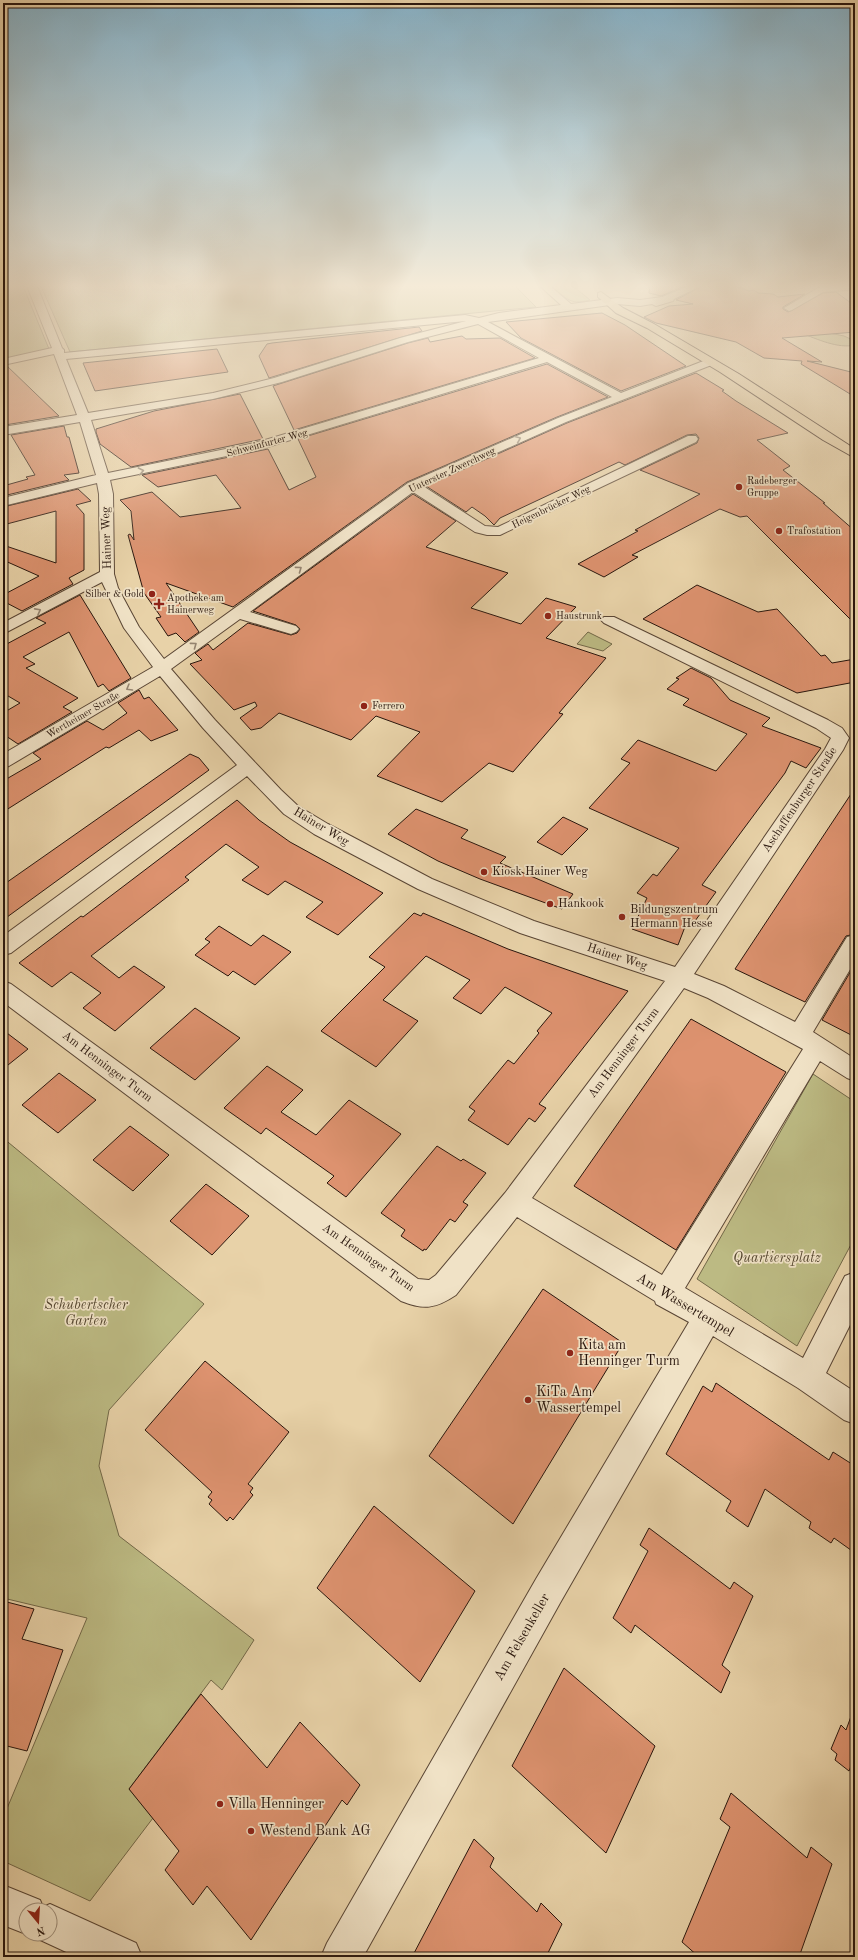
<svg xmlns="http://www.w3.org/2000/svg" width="858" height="1960" viewBox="0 0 858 1960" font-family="'Old Standard TT',serif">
<rect width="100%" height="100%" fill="#e8d2a8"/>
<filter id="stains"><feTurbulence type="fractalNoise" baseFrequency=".005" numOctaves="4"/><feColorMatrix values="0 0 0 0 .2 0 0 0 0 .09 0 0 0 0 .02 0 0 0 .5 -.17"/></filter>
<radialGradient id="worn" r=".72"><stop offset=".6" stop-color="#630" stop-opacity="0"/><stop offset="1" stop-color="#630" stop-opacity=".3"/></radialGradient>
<path fill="#bcba83" stroke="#726848" d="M 3,286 L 23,286 L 49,349 L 3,360 Z
M 41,286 L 515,286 L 536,307 L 70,352 Z
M 550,286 L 573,286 L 590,300 C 568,306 567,297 550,286 Z
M 810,329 L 844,336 L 855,341 L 855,345 C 838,349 817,339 801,333 Z
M 588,632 L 612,644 L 603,651 L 577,644 Z
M 813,1074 L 855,1102 L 855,1237 L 797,1346 L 697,1279 Z
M 3,1138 L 204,1304 L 109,1410 L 99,1466 L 119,1536 L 254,1640 L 222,1690 L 211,1680 L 129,1789 L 153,1818 L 90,1901 L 3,1861 L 3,1818 L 87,1618 L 3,1598 Z"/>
<path fill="#dd926f" stroke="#29160d" d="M 650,286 L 685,286 L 661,296 L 649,293 Z
M 702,286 L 735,286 L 749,291 L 754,290 L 758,293 L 773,294 L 778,297 L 805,294 L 783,307 L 783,309 L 788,312 L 823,293 L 836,292 L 855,306 L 855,332 L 782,338 L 822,362 L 807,361 L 855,373 L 855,397 L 801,364 L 802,361 L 764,358 L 736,342 L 656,323 L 644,317 L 669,306 L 693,304 L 676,300 Z
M 602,313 L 625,325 L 686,366 L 621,391 L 521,338 L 506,322 Z
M 419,327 L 422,331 L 269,378 L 259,356 L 267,344 L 272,343 Z
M 462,336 L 466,339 L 500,338 L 535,358 L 294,430 L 273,386 L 408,343 L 428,338 L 430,342 Z
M 217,349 L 228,372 L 95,391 L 83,363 Z
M 547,364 L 608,397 L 557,417 L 407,482 L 233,607 L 166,583 L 199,632 L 185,642 L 176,633 L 168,636 L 156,618 L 161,617 L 144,593 L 128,535 L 130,534 L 134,540 L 131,511 L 120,500 L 152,492 L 180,517 L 241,508 L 216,475 L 158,487 L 142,475 L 268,449 L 289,490 L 316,477 L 298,439 Z
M 3,366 L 7,366 L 59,416 L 5,425 L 3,422 Z
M 696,373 L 724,390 L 722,391 L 736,401 L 788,433 L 757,440 L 790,466 L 783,470 L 825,503 L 823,503 L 855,531 L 855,624 L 747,516 L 740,517 L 720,509 L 632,555 L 638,557 L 604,577 L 578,564 L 638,531 L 635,530 L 700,494 L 640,470 L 697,443 L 699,438 L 696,434 L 687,435 L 625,465 L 619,462 L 500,518 L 494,525 L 485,516 L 472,507 L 466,512 L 426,486 L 567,423 Z
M 240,394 L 263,439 L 131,467 L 100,444 L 96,432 L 96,429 L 154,411 Z
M 64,426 L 67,437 L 69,437 L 79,473 L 64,475 L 69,480 L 3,496 L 3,486 L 28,479 L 26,477 L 35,475 L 11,435 Z
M 78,489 L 91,501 L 76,505 L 84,514 L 84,570 L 69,578 L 73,584 L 22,611 L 3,601 L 3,595 L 39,576 L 3,560 L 3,545 L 56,563 L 56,511 L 3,525 L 3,507 Z
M 413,494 L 456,521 L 426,547 L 508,573 L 471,608 L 521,624 L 546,598 L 576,607 L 546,638 L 606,658 L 559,713 L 563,714 L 513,772 L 489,763 L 442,802 L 377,776 L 420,732 L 376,716 L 351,740 L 279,713 L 261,728 L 251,730 L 240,718 L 257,706 L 255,702 L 234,710 L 190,664 L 202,660 L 195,653 L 208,644 L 213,650 L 248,623 L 291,635 L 297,633 L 300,629 L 296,625 L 253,611 Z
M 697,585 L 758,612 L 777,609 L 821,656 L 825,655 L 832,663 L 855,659 L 855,682 L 797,693 L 643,619 Z
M 80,595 L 131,678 L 109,691 L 103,684 L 98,687 L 69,632 L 23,657 L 35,664 L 26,668 L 78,698 L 63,707 L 72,712 L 18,744 L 3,734 L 3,713 L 20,703 L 3,693 L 3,646 L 46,623 L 36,618 Z
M 691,668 L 711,678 L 730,700 L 770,718 L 762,726 L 821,748 L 806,768 L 791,761 L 785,773 L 702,885 L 716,892 L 695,921 L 688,919 L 678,945 L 632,929 L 647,898 L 637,893 L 653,874 L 657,876 L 679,848 L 589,808 L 630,763 L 621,759 L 638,740 L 716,771 L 747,734 L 683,705 L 689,699 L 667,689 L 679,679 L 676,678 Z
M 139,690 L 144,699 L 149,697 L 178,730 L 151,741 L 139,730 L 109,748 L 106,747 L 3,812 L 3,781 L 41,759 L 33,753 L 87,721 L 103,730 L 127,713 L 118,703 Z
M 190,754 L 199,758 L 209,770 L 3,920 L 3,885 Z
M 855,788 L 855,934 L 846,936 L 805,1002 L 735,969 Z
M 237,800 L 259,820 L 290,842 L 383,893 L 338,935 L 306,917 L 323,902 L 285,881 L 268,895 L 242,880 L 259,867 L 226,844 L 185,877 L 189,880 L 91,956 L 119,978 L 134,966 L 165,987 L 115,1031 L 83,1008 L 101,993 L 71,972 L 52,987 L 19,963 L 81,916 L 83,917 Z
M 416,809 L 468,830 L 461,838 L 506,857 L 500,863 L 573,894 L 562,909 L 480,879 L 438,861 L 388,834 Z
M 563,817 L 588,829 L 562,855 L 537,842 Z
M 414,913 L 421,916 L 423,913 L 508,949 L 628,991 L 539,1104 L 546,1108 L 535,1122 L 529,1118 L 508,1145 L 468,1120 L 475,1111 L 469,1107 L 508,1060 L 514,1064 L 539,1033 L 537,1031 L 552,1013 L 505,987 L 481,1014 L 453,998 L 470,980 L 426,956 L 383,1000 L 418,1021 L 376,1067 L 321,1031 L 385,967 L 369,957 Z
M 219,926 L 251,946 L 263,935 L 291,952 L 255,985 L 233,971 L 228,976 L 195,955 L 210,942 L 205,939 Z
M 855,964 L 855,1037 L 822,1020 Z
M 195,1008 L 240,1038 L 195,1080 L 150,1048 Z
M 691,1019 L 786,1072 L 676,1250 L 574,1186 Z
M 3,1030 L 28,1049 L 3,1069 Z
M 267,1066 L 303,1090 L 281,1112 L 316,1135 L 349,1100 L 401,1134 L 346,1197 L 327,1183 L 334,1176 L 266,1128 L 261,1134 L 224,1108 Z
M 59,1073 L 96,1100 L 58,1133 L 22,1105 Z
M 130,1126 L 169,1155 L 133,1191 L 93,1160 Z
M 437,1146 L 461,1161 L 463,1159 L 486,1173 L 463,1202 L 468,1205 L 455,1222 L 450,1219 L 426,1250 L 424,1249 L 423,1251 L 401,1236 L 405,1230 L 381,1213 Z
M 206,1184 L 249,1216 L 212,1255 L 170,1221 Z
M 543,1289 L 623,1343 L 513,1524 L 429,1456 Z
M 205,1361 L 289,1432 L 248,1484 L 253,1488 L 250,1492 L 253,1495 L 233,1520 L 230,1517 L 227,1521 L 209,1504 L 212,1500 L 208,1497 L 212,1492 L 145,1430 Z
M 716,1383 L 829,1460 L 833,1452 L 855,1466 L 855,1553 L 834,1538 L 831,1543 L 809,1528 L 811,1522 L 765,1489 L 748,1527 L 726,1511 L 731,1501 L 666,1454 L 703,1386 L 712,1392 Z
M 374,1506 L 475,1591 L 420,1682 L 317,1588 Z
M 649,1528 L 730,1589 L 734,1582 L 753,1596 L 722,1665 L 730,1672 L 721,1693 L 635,1625 L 631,1633 L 613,1618 L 648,1551 L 640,1545 Z
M 3,1601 L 34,1609 L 22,1639 L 63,1650 L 27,1751 L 3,1745 Z
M 564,1668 L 655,1746 L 606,1853 L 512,1766 Z
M 201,1694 L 267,1768 L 300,1722 L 360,1785 L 347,1805 L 342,1800 L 251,1940 L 207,1886 L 193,1905 L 165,1870 L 179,1851 L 129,1789 Z
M 853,1711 L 855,1711 L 855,1770 L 851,1766 L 849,1771 L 835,1760 L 837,1754 L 831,1749 L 841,1725 L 846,1730 Z
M 731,1793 L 807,1858 L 811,1847 L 832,1864 L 799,1957 L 699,1957 L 682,1942 L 730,1827 L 720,1819 Z
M 474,1839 L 494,1858 L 490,1867 L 537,1912 L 541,1903 L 562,1924 L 546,1957 L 412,1957 Z"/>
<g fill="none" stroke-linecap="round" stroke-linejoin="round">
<g stroke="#594534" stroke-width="2">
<path id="minor" d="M 27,286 L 37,286 L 62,348 L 64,350 L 64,353 L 465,315 L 479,318 L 499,313 L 561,305 L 540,286 L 550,286 L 571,304 L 617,298 L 640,300 L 662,297 L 689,286 L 701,286 L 674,299 L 673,301 L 656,306 L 652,304 L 640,306 L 617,304 L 488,322 L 621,393 L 706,360 L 710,359 L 715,362 L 714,364 L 566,422 L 423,486 L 485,526 L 498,527 L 688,436 L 696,436 L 698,439 L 696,442 L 500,535 L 487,535 L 475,532 L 413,492 L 250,612 L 296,626 L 299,629 L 296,632 L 291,634 L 240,619 L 171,669 L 215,720 L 281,790 L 298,806 L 328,824 L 432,879 L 534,921 L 675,967 L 825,749 L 831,738 L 816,728 L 604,623 L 601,620 L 604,617 L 614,617 L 828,720 L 842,728 L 849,738 L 843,750 L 694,974 L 724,986 L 795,1022 L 847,937 L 855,935 L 855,961 L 813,1032 L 855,1059 L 855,1081 L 847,1078 L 820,1061 L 685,1288 L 803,1358 L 845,1276 L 855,1272 L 855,1315 L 826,1373 L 855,1392 L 855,1424 L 844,1420 L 798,1388 L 713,1336 L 560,1603 L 363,1957 L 321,1957 L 327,1943 L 536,1579 L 689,1322 L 656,1304 L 655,1301 L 517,1217 L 456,1295 C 435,1309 424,1310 401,1301 L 3,1002 L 3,981 L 11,984 L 418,1279 L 429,1280 L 436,1275 L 505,1193 L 665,981 L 520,933 L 418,889 L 314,834 L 284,814 L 247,776 L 11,953 L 3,955 L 3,936 L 237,765 L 203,728 L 160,676 L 9,766 L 3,768 L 3,754 L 153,667 L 124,628 L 102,582 L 3,634 L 3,623 L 100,572 L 99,494 L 97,483 L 3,506 L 3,498 L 96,475 L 80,422 L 3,435 L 3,427 L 77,415 L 54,354 L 3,365 L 3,359 L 52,348 ZM 466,321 L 400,338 L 274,378 L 213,393 L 88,413 L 66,359 ZM 478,324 L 539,358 L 255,443 L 108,473 L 91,420 L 213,399 L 282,382 L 408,342 ZM 547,362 L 612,397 L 558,418 L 408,483 L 164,659 L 139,627 L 118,588 L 114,574 L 113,494 L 110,480 L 261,449 ZM 684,988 L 708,998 L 803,1049 L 662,1275 L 532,1198 Z
M 830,286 L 855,286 L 855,289 L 823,292 L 792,310 L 789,311 L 784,308 L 818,288 Z
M 3,1885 L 40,1900 L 43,1907 L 50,1904 L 136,1943 L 142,1957 L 77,1957 L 36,1938 L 34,1934 L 50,1934 L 50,1910 L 26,1910 L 26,1934 L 3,1925 Z"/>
</g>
<g stroke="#29160d" stroke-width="2">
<path id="major" d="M 601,292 L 623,308 L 654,324 L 739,374 L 855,449 L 855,458 L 823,440 L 720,372 L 647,328 L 616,313 L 598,297 L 598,293 Z"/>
</g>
<use href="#minor" fill="#f0e2c6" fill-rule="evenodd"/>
<use href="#major" fill="#e8d2a8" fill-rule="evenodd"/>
</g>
<defs><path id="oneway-chevron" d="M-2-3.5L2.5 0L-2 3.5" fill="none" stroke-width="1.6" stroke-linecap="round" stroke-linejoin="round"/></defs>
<g stroke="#968673">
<use href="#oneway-chevron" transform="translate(518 439) rotate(-23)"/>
<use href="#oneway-chevron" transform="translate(141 471) rotate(-11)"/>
<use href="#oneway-chevron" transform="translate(299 569) rotate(-36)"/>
<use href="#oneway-chevron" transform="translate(38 611) rotate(-28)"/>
<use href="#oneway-chevron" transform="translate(194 645) rotate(-36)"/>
<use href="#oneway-chevron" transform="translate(129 688) rotate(150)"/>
</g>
<linearGradient id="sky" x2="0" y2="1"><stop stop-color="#87b6cf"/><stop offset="0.51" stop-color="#f5ebd8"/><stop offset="1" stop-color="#f5ebd8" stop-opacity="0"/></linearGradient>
<rect width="858" height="561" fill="url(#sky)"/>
<g fill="#8f2418" stroke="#f0e2c6" stroke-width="1.5">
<circle cx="739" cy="487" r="4"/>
<circle cx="779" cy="531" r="4"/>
<circle cx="152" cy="594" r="4"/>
<path d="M157 598h4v4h4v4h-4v4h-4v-4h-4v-4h4z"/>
<circle cx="548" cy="616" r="4"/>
<circle cx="364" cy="706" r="4"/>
<circle cx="484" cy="872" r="4"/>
<circle cx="550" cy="904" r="4"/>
<circle cx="622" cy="917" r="4"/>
<circle cx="570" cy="1353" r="4"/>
<circle cx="528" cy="1400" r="4"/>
<circle cx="220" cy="1804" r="4"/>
<circle cx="251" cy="1831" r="4"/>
</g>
<g text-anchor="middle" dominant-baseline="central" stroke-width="3.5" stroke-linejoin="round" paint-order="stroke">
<g font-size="10" fill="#29160d" stroke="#f0e2c6">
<text transform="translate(267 443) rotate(-15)">Schweinfurter Weg</text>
<text transform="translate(452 470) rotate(-25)">Unterster Zwerchweg</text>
<text transform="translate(551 507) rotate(-26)">Heigenbrücker Weg</text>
<text transform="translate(83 715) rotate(-30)">Wertheimer Straße</text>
</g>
<g font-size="10" fill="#29160d" stroke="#f0e2c6" text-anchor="start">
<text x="747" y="481">Radeberger<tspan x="747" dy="12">Gruppe</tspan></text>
<text x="787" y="531">Trafostation</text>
<text x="144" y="594" text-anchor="end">Silber &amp; Gold</text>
<text x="167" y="598">Apotheke am<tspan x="167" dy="12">Hainerweg</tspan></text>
<text x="556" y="616">Haustrunk</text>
<text x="372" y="706">Ferrero</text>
</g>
<g font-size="12" fill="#29160d" stroke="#f0e2c6">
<text transform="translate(107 538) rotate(-92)">Hainer Weg</text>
<text transform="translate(800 800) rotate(-56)">Aschaffenburger Straße</text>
<text transform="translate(321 827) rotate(31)">Hainer Weg</text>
<text transform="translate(617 957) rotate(18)">Hainer Weg</text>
<text transform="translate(624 1053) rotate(-53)">Am Henninger Turm</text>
<text transform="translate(107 1067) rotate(37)">Am Henninger Turm</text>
<text transform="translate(368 1258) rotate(35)">Am Henninger Turm</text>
</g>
<g font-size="12" fill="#29160d" stroke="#f0e2c6" text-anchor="start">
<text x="492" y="872">Kiosk Hainer Weg</text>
<text x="558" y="904">Hankook</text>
<text x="630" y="910">Bildungszentrum<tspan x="630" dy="14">Hermann Hesse</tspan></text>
</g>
<g font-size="14" font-style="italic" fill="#554730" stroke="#f0e2c6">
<text x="777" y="1258">Quartiersplatz</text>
<text x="86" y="1305">Schubertscher<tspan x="86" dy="16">Garten</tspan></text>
</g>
<g font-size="14" fill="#29160d" stroke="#f0e2c6">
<text transform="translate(685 1305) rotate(31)">Am Wassertempel</text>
<text transform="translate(522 1637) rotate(-60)">Am Felsenkeller</text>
</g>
<g font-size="14" fill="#29160d" stroke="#f0e2c6" text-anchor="start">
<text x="578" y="1345">Kita am<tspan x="578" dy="16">Henninger Turm</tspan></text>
<text x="536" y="1392">KiTa Am<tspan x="536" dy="16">Wassertempel</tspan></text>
<text x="228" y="1804">Villa Henninger</text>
<text x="259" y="1831">Westend Bank AG</text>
</g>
</g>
<rect width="858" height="1960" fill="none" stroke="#e8d2a8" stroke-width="16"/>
<rect x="4" y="4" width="850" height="1952" fill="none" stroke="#29160d" stroke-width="2"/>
<rect x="8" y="8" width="842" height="1944" fill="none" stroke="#29160d"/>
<g transform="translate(38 1922) rotate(162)"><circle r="19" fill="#f0e2c6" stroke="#a0907c"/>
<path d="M0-3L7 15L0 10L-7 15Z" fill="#8f2418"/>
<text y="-6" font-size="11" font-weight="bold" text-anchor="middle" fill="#29160d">N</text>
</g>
<rect width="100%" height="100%" filter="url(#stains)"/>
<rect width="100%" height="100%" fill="url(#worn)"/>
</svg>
